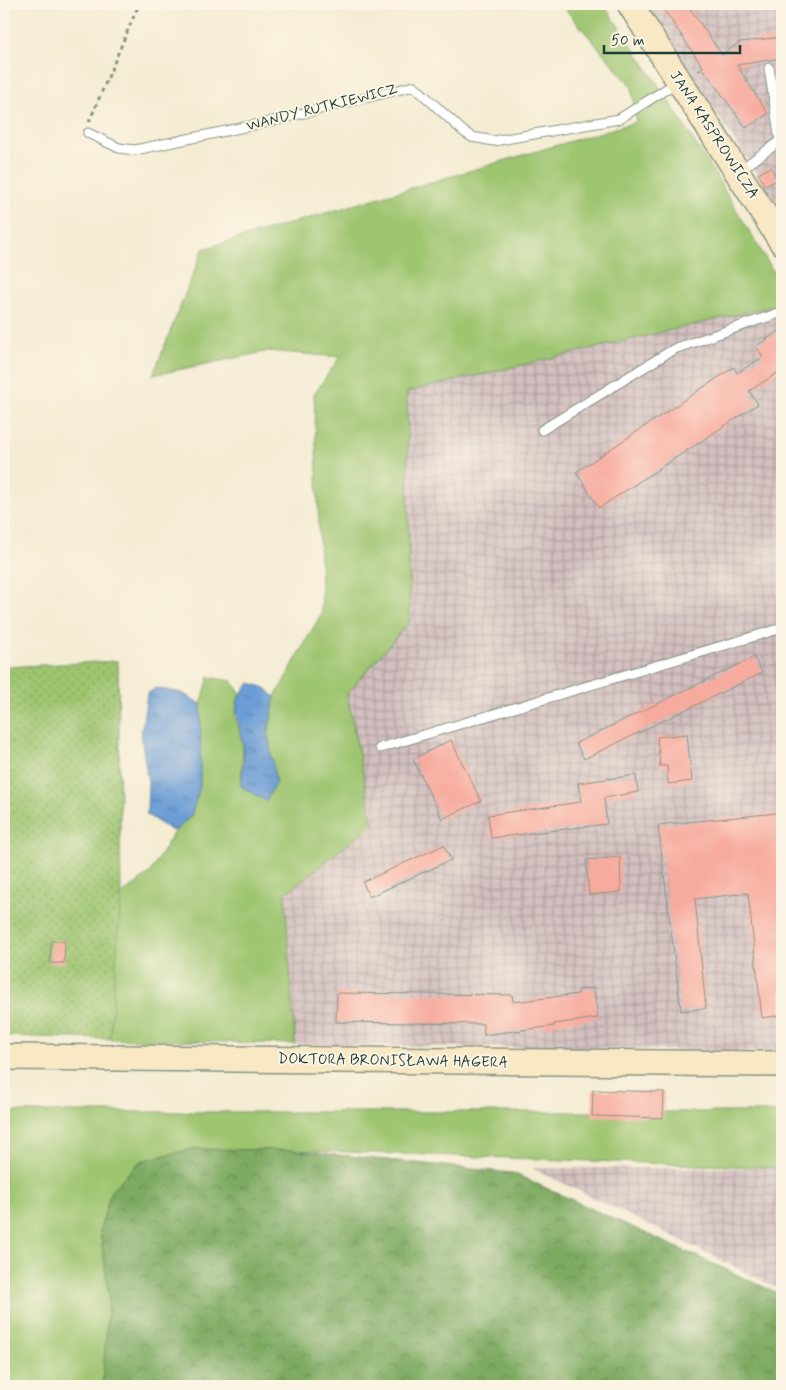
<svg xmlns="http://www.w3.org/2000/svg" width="786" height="1390" viewBox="0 0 786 1390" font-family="Mynerve,sans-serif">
<defs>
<pattern id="industrial-grid" width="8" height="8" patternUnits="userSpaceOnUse" patternTransform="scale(1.25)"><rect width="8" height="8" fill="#d2bfbf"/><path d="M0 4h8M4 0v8" fill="none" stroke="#aa9c9c"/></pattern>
<pattern id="forest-crowns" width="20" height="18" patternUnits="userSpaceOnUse" patternTransform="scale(1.25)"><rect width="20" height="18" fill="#7eaa62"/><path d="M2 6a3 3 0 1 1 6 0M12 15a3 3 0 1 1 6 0" fill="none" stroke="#678c52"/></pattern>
<pattern id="garden-dots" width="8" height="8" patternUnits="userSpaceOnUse" patternTransform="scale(1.25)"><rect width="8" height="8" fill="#9ec570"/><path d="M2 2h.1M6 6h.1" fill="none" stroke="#80a15d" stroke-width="1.8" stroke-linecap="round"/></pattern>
<pattern id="water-ripples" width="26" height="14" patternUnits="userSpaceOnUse" patternTransform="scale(1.25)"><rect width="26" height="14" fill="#6c9dd6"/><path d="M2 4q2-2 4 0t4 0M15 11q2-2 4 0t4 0" fill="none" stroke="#5881ae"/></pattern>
</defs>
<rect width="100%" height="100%" fill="#fcf5e5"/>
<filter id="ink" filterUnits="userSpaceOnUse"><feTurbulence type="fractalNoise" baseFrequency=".02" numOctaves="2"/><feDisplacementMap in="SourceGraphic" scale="10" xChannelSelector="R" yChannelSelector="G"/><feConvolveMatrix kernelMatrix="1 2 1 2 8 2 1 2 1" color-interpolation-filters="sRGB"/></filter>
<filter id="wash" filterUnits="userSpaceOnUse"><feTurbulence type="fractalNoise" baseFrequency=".0096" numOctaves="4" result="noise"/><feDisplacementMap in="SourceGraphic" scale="20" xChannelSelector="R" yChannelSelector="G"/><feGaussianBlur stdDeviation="1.12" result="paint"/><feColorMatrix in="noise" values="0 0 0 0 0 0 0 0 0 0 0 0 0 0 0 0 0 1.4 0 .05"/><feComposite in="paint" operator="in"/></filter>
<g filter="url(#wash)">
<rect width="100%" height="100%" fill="#f4ecd3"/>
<path fill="url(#industrial-grid)" d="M 641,4 L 782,4 L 782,210 Z
M 782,304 L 782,1052 L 295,1044 L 285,894 L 373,824 L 346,694 L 410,621 L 406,392 Z
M 532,1168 L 782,1168 L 782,1290 Z"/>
<path fill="#9ec570" stroke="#5e8152" d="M 561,4 L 603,4 C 668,95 725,190 782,286 L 782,304 L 407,392 L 410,621 L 347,694 L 373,824 L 285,894 L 295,1044 L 110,1039 L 116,899 L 150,873 L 174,832 L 191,816 L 200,759 L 201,704 L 209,677 L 231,681 L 240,693 L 235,716 L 243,745 L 241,786 L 275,782 L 268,734 L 275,697 L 322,612 L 314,394 L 340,357 L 269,351 L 153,375 L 203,249 L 636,122 L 632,87 Z
M 4,1112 L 782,1112 L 782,1168 L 291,1150 L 192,1149 L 140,1161 L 111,1191 L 100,1230 L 109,1296 L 102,1386 L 4,1386 Z"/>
<path fill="url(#forest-crowns)" stroke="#4e744b" d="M 192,1149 L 291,1150 L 513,1173 L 782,1295 L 782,1386 L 102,1386 L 109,1296 L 100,1230 L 111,1191 L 140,1161 Z"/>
<path fill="url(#garden-dots)" stroke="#5e8152" d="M 118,661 L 121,895 L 110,1039 L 4,1036 L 4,667 Z"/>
<path fill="url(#water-ripples)" stroke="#466d85" d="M 250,683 L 266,688 L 275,697 L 268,734 L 276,782 L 266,801 L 241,786 C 242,773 245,757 243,743 C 239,719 228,703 250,683 Z
M 156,688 L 182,693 L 201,704 L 200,787 L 191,816 L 174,832 L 147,815 L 148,782 L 141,736 L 147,694 Z"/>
<g id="blocks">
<path fill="#f7ab9f" d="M 660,4 L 687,4 L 722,55 L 740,42 L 782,37 L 782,58 L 737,65 L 768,114 L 746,128 L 704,70 L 698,71 L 703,67 Z
M 771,167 L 778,180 L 765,186 L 758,174 Z
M 782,329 L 782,370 L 749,391 L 758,404 L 599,508 L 576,472 L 734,367 L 737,373 L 763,357 L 756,346 Z
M 754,657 L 762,673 L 584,759 L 576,743 Z
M 687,734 L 692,781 L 668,784 L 667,766 L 660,766 L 657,737 Z
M 451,740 L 481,801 L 442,819 L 413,759 Z
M 636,775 L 638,792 L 604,798 L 607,824 L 491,838 L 488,815 L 581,802 L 578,783 Z
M 777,813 L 779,836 L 777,837 L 782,884 L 782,1015 L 762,1018 L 748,893 L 695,899 L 706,1008 L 681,1011 L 658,825 Z
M 444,845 L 451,860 L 369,897 L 363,882 Z
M 620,857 L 621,892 L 589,895 L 586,860 Z
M 51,941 L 65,941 L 64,963 L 50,963 Z
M 594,988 L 598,1018 L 554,1024 L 554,1026 L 484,1035 L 483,1024 L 336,1022 L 337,993 L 512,995 L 513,1002 L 578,994 L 578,990 Z
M 593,1090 L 664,1092 L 663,1118 L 592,1116 Z"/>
</g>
</g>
<g filter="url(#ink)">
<use href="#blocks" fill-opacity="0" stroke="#8a9484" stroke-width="1"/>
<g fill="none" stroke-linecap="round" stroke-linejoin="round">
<g stroke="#8a9484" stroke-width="11">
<path id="lane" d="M 88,133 L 119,148 L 135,150 L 264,123 L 414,86 L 464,132 L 472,137 L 494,141 L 619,119 L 679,81
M 740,170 L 780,141 L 769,68
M 542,430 L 674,349 L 782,312
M 380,748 L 782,628"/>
</g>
<g stroke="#8a9484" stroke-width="28">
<path id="secondary" d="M 630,4 L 782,242
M 4,1057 L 782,1064"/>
</g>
<path stroke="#8a9484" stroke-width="3" stroke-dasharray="4 4" stroke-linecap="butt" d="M 89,122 L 139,4"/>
<use href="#lane" stroke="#fff" stroke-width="9"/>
<use href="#secondary" stroke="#f8e8c3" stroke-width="25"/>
</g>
</g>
<g text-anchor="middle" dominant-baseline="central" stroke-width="4" stroke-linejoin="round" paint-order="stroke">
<g font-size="15" fill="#1f3d34" stroke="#fcf5e5">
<text transform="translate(322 108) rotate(-14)">WANDY RUTKIEWICZ</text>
<text transform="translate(714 135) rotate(57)">JANA KASPROWICZA</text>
<text transform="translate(393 1061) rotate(1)">DOKTORA BRONISŁAWA HAGERA</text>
</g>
</g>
<rect width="786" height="1390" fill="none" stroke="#fcf5e5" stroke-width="20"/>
<path d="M604 45v8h136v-8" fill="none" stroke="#1f3d34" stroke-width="2.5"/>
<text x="611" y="45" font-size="15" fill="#1f3d34" stroke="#fcf5e5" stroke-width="4" paint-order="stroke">50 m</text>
</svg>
